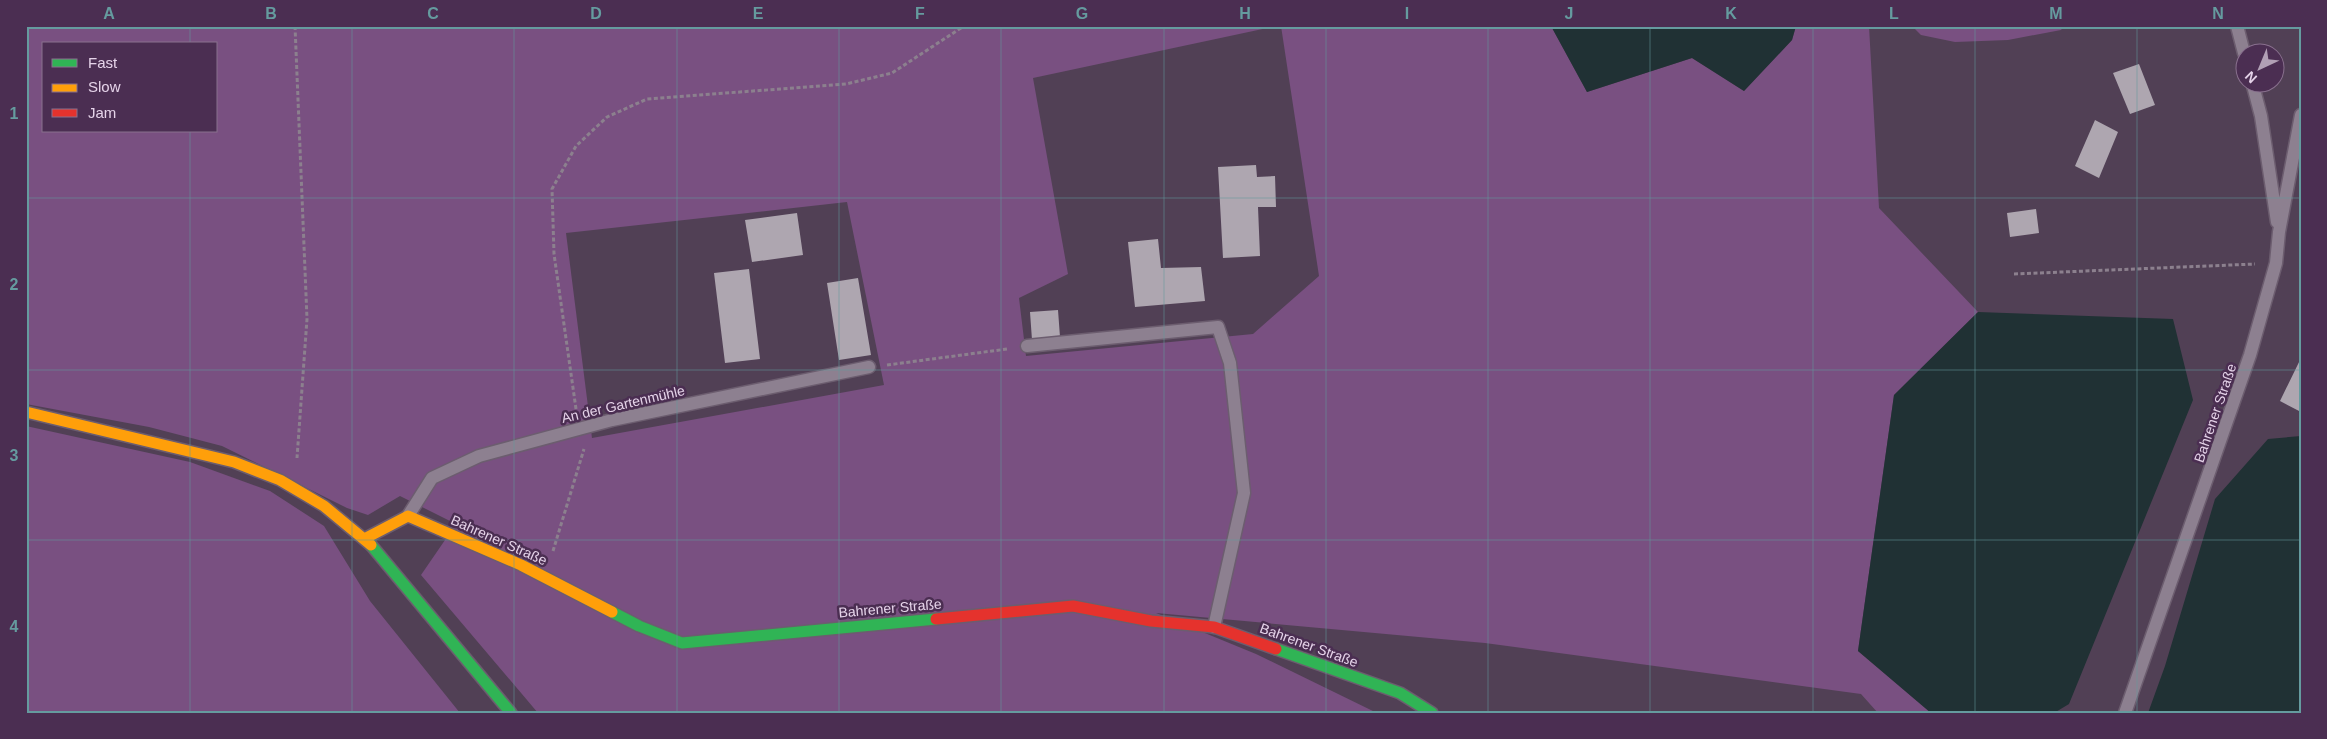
<svg xmlns="http://www.w3.org/2000/svg" width="2327" height="739" viewBox="0 0 2327 739" font-family="Helvetica,sans-serif">
<rect width="100%" height="100%" fill="#514055"/>
<path fill="#795081" fill-rule="evenodd" d="M 26,26 L 1277,26 L 1033,78 L 1068,274 L 1019,298 L 1026,356 L 1253,334 L 1319,276 L 1281,26 L 1551,26 L 1587,92 L 1692,58 L 1744,91 L 1792,40 L 1796,26 L 1869,26 L 1879,208 L 1978,312 L 1894,395 L 1858,651 L 1931,713 L 1878,713 L 1861,694 L 1485,643 L 1156,613 L 1256,654 L 1377,713 L 538,713 L 421,575 L 456,524 L 400,496 L 368,515 L 347,508 L 222,446 L 149,427 L 26,404 ZM 44,44 L 216,44 L 216,131 L 44,131 ZM 847,202 L 884,385 L 592,438 L 566,233 Z
M 1912,26 L 2064,26 L 2061,30 L 2008,40 L 1955,42 L 1921,35 Z
M 26,426 L 190,462 L 270,491 L 324,526 L 370,601 L 460,713 L 26,713 Z"/>
<path fill="#203134" d="M 1551,26 L 1796,26 L 1792,40 L 1744,91 L 1692,58 L 1587,92 Z
M 1978,312 L 2173,319 L 2193,400 L 2069,704 L 2054,713 L 1931,713 L 1858,651 L 1894,395 Z
M 2301,436 L 2301,713 L 2148,713 L 2165,666 L 2215,499 L 2268,439 Z"/>
<path fill="#aea6b0" d="M 2139,64 L 2155,105 L 2130,114 L 2113,73 Z
M 2095,120 L 2118,132 L 2099,178 L 2075,166 Z
M 1256,165 L 1257,177 L 1275,176 L 1276,207 L 1258,207 L 1260,256 L 1223,258 L 1218,167 Z
M 2036,209 L 2039,233 L 2010,237 L 2007,213 Z
M 797,213 L 803,255 L 752,262 L 745,220 Z
M 1158,239 L 1161,268 L 1201,267 L 1205,301 L 1135,307 L 1128,242 Z
M 749,269 L 760,359 L 725,363 L 714,273 Z
M 858,278 L 871,355 L 839,360 L 827,283 Z
M 1058,310 L 1060,337 L 1032,340 L 1030,312 Z
M 2301,358 L 2301,412 L 2280,401 Z"/>
<g fill="none" stroke-linecap="round" stroke-linejoin="round">
<g stroke="#6c5d6f" stroke-width="15">
<path id="lane" d="M 2237,26 L 2244,53
M 2252,82 L 2261,116 L 2277,222
M 1027,346 L 1218,327 L 1230,363 L 1244,493 L 1214,627
M 408,516 L 432,478 L 479,456 L 612,420 L 869,367
M 2125,713 L 2250,355 L 2276,263 L 2279,232 L 2301,115"/>
</g>
<g stroke="#6c5d6f" stroke-width="14">
<path id="fast" d="M 371,545 L 511,713
M 612,612 L 639,626 L 682,643 L 936,619
M 1276,649 L 1400,693 L 1432,713"/>
</g>
<g stroke="#6c5d6f" stroke-width="14">
<path id="slow" d="M 26,412 L 234,462 L 280,480 L 324,506 L 371,545
M 366,538 L 408,516 L 521,565 L 612,612"/>
</g>
<g stroke="#6c5d6f" stroke-width="14">
<path id="jam" d="M 936,619 L 1073,606 L 1151,621 L 1214,627 L 1276,649"/>
</g>
<path stroke="#8c808e" stroke-width="3" stroke-dasharray="4 2.5" stroke-linecap="butt" d="M 295,26 L 307,319 L 297,458
M 2014,274 L 2255,264
M 887,365 L 1007,349
M 576,409 L 554,254 L 552,189 L 576,146 L 607,117 L 647,99 L 846,84 L 892,73 L 964,26
M 553,551 L 584,449"/>
<use href="#lane" stroke="#8d8090" stroke-width="12"/>
<use href="#fast" stroke="#30b455" stroke-width="11"/>
<use href="#slow" stroke="#ff9f0a" stroke-width="11"/>
<use href="#jam" stroke="#e5322d" stroke-width="11"/>
</g>
<path fill="none" stroke="#659b9f" stroke-width="1" stroke-opacity="0.55" d="M 190,26 L 190,44M 352,26 L 352,713M 514,26 L 514,713M 677,26 L 677,713M 839,26 L 839,713M 1001,26 L 1001,713M 1164,26 L 1164,713M 1326,26 L 1326,713M 1488,26 L 1488,713M 1650,26 L 1650,713M 1813,26 L 1813,713M 1975,26 L 1975,713M 2137,26 L 2137,713M 190,131 L 190,713M 26,198 L 2301,198M 26,370 L 2301,370M 26,540 L 2301,540"/>
<g text-anchor="middle" dominant-baseline="central" stroke-width="5" stroke-linejoin="round" paint-order="stroke">
<g font-size="14" fill="#e5d3e9" stroke="#4b2e52">
<text transform="translate(623 404) rotate(-13)">An der Gartenmühle</text>
<text transform="translate(2215 413) rotate(-71)">Bahrener Straße</text>
<text transform="translate(499 540) rotate(24)">Bahrener Straße</text>
<text transform="translate(890 608) rotate(-5)">Bahrener Straße</text>
<text transform="translate(1309 645) rotate(20)">Bahrener Straße</text>
</g>
</g>
<rect width="2327" height="739" fill="none" stroke="#4b2e52" stroke-width="55"/>
<rect x="42" y="42" width="175" height="90" fill="#4b2e52" stroke="#89708e"/>
<rect x="52" y="59" width="25" height="8" fill="#30b455" stroke="#89708e"/>
<text x="88" y="68" font-size="15" fill="#e5d3e9">Fast</text>
<rect x="52" y="84" width="25" height="8" fill="#ff9f0a" stroke="#89708e"/>
<text x="88" y="92" font-size="15" fill="#e5d3e9">Slow</text>
<rect x="52" y="109" width="25" height="8" fill="#e5322d" stroke="#89708e"/>
<text x="88" y="118" font-size="15" fill="#e5d3e9">Jam</text>
<g transform="translate(2260 68) rotate(224)"><circle r="24" fill="#4b2e52" stroke="#89708e"/>
<path d="M0-4L9 19L0 12L-9 19Z" fill="#b1a0b5"/>
<text y="-8" font-size="14" font-weight="bold" text-anchor="middle" fill="#e5d3e9">N</text>
</g>
<rect x="28" y="28" width="2272" height="684" fill="none" stroke="#659b9f" stroke-width="2"/>
<g font-size="16" text-anchor="middle" font-weight="bold" fill="#659b9f">
<text x="109" y="19">A</text>
<text x="271" y="19">B</text>
<text x="433" y="19">C</text>
<text x="596" y="19">D</text>
<text x="758" y="19">E</text>
<text x="920" y="19">F</text>
<text x="1082" y="19">G</text>
<text x="1245" y="19">H</text>
<text x="1407" y="19">I</text>
<text x="1569" y="19">J</text>
<text x="1731" y="19">K</text>
<text x="1894" y="19">L</text>
<text x="2056" y="19">M</text>
<text x="2218" y="19">N</text>
<text x="14" y="119">1</text>
<text x="14" y="290">2</text>
<text x="14" y="461">3</text>
<text x="14" y="632">4</text>
</g>
</svg>
